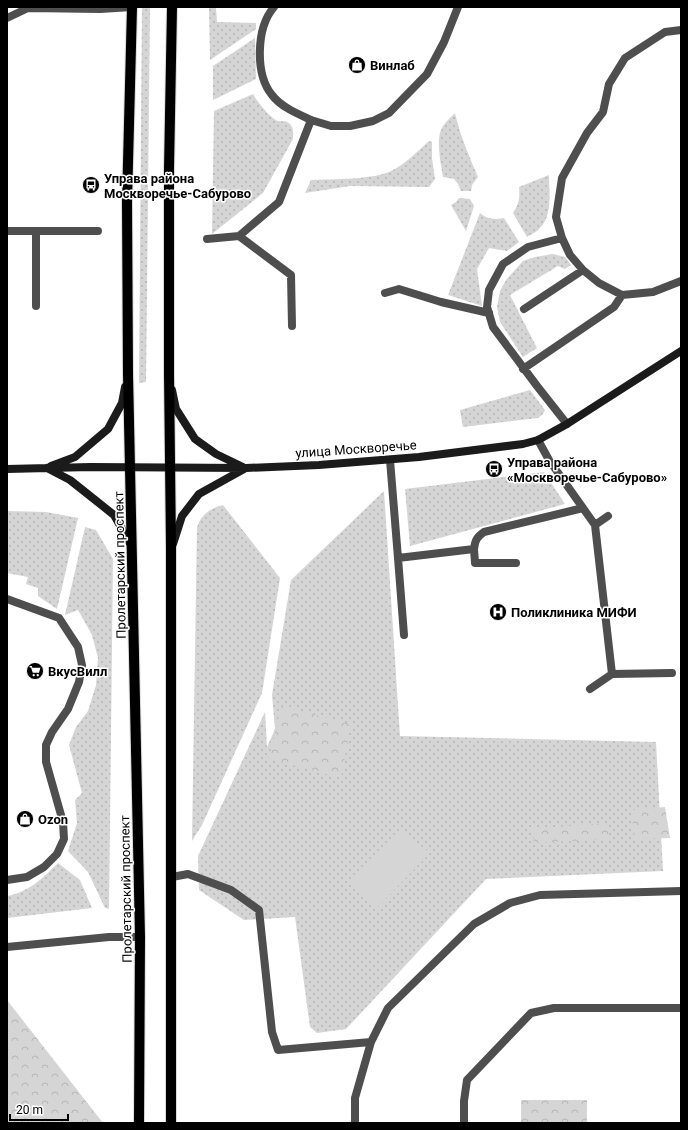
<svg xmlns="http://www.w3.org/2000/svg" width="688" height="1130" viewBox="0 0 688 1130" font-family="Roboto,sans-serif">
<defs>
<pattern id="grass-dots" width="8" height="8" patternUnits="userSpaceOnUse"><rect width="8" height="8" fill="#d5d5d5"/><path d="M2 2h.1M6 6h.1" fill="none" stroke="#b5b5b5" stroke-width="1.8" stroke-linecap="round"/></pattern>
<pattern id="forest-crowns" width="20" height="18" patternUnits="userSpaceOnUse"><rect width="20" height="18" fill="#d5d5d5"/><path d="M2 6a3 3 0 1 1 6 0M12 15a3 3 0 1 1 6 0" fill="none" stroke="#b5b5b5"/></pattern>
</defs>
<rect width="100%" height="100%" fill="#fff"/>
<path fill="url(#grass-dots)" d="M 142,7 L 150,7 L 146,382 L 139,383 Z
M 209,8 L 216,8 L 217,22 L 256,23 L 256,29 L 210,60 Z
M 255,38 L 256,79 L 213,100 L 213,66 Z
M 253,94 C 257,101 270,118 278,121 C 283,122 286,120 290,124 C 294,128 293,134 293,139 L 263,193 L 212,234 L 214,111 Z
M 455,113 C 460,135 469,156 478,177 L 472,185 L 471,191 L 461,191 L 458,184 L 454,179 L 443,177 C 441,164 436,142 441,130 C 444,123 450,118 455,113 Z
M 429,141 L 432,142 L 432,158 L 435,179 L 429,187 L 350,186 L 305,193 L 311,180 C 332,179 376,180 393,170 C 406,163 418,151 429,141 Z
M 549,175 C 549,191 553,215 540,228 C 537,232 531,234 527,237 L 513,213 C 519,204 520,198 519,187 Z
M 459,198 L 470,199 L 474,206 L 466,231 L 451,205 L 456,202 Z
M 480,213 C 487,219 494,220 504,218 L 519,242 L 507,251 L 489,248 L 477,269 L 482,306 L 448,295 Z
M 553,254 L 565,257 L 571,265 L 565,269 L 558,266 L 510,295 L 537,348 L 523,357 L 500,322 L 497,307 L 500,291 L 506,280 L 523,261 L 535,257 Z
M 530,390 L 545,410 L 543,414 L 538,418 L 463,427 L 460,410 Z
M 544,472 L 565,504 L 410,546 L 405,489 Z
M 384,491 L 400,736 L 656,742 L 663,871 L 486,879 L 346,1029 L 317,1033 L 310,1027 L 295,917 L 244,920 L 199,890 L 198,856 L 265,712 L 267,747 L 275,729 L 272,695 L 291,580 Z
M 223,505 L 280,578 L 262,693 L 202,825 L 192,841 L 197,528 C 200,515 211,508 223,505 Z
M 7,511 L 46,512 L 78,518 L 57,609 L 38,596 L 38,588 L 26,584 L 28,577 L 7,573 Z
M 85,527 L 96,530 L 113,559 L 109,909 L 105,908 L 88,872 L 68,851 L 77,823 L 75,800 L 82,793 L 69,745 L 76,727 L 88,711 L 96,685 L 98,658 L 92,635 L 78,610 L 65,615 Z
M 58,863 L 80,880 L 92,908 L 7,918 L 7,896 C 29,892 43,878 58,863 Z"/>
<path fill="url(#forest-crowns)" d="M 281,706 L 351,724 L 341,778 L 269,759 Z
M 665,807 L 670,838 L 635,839 L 631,810 Z
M 608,823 L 610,839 L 534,843 L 533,829 Z
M 7,1000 L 103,1123 L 7,1123 Z
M 521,1100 L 587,1100 L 587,1123 L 521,1123 Z"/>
<path fill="#d5d5d5" d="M 400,829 L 430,853 L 375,910 L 347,882 Z"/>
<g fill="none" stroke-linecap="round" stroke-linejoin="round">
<g stroke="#dbdbdb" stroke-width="12">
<path id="primary" d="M 132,7 L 127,202 L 128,374 L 140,937 L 139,1123
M 171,1123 L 171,548 L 169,374 L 169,169 L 172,7"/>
</g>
<path stroke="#4e4e4e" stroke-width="8" d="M 7,18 L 28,8 L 100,9 L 132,7
M 681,30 L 665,32 L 625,58 L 609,84 L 603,112 L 587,133 L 562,178 L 556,217 L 562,238 L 570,255 L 583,270 L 599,283 L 622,295 L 653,292 L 681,281
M 311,120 L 331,126 L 350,126 L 373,121 L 389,113 L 427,74 L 444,42 L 458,7
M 7,231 L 98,231
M 36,231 L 36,306
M 239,236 L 291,275 L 292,326
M 562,238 L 528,247 L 503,264 L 489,290 L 487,307 L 493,327 L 537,386 L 567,424
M 207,239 L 239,236 L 279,202 L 311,120 C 298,114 281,107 272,95 C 255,74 256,28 274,7
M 385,293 L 399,289 L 441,302 L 489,313
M 524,309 L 583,270
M 523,369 L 614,307 L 622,295
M 538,440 L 549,460 L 595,525 L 612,674 L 590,689
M 390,460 L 398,558
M 595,525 L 608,516
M 474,549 L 475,563 L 516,563
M 7,599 L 59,618 L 78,647 L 82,665 L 79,682 L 68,709 L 52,732 L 46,745 L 46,762 L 63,822 L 64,839 L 57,854 L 44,867 L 27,877 L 7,880
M 404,635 L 398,558 L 474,549 C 475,540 477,537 484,532 L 583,508
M 612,674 L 672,673
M 172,877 L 188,874 L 231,890 L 259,910 L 272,1032 L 278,1050 L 371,1042
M 355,1123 L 355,1098 L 371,1042 L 388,1008 L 474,924 L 510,903 L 540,895 L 681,891
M 464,1123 L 464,1101 L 467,1080 L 531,1013 L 554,1008 L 681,1008"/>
<path stroke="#4e4e4e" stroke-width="8" d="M 7,947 L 109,937 L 140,937"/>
<path stroke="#1b1b1b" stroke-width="8" d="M 172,390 L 176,409 L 195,439 L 216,454 L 243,467
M 51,466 L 75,457 L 108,429 L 122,403 L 125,387
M 47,468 L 70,480 L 114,515 L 131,545
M 7,469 L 91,467 L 246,468 L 319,465 L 419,457 L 523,444 L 538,440 L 567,424 L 681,351
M 173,544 L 182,516 L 199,494 L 244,469"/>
<use href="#primary" stroke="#000" stroke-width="10"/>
</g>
<defs>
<g id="shop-disc" transform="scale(0.9)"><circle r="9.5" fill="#000" stroke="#fff"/><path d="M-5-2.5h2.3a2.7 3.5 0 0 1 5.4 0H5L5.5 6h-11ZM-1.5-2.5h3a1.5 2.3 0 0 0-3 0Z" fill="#fff"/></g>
<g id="bus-disc" transform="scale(0.9)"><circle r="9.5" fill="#000" stroke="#fff"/><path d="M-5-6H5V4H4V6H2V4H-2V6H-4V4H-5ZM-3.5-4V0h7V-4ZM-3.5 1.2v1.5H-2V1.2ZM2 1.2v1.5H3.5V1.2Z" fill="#fff"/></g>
<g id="hospital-disc" transform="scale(0.9)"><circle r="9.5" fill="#000" stroke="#fff"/><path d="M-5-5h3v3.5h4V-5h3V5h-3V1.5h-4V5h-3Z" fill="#fff"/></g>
<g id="supermarket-disc" transform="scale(0.9)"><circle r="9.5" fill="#000" stroke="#fff"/><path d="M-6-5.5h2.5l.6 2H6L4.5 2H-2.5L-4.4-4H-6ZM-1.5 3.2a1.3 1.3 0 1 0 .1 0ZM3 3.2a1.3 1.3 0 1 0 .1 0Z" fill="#fff"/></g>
</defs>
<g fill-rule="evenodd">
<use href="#shop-disc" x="357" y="65"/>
<use href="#bus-disc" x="91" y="185"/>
<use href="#bus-disc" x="494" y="469"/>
<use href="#hospital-disc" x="498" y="612"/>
<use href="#supermarket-disc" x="35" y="671"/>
<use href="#shop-disc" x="25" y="819"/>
</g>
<g text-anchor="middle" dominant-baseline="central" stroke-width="3" stroke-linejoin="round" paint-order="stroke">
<g font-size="13" font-weight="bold" fill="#000" stroke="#fff" text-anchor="start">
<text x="370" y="65">Винлаб</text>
<text x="104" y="178">Управа района<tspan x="104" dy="15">Москворечье-Сабурово</tspan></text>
<text x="507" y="462">Управа района<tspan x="507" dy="15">«Москворечье-Сабурово»</tspan></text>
<text x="511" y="612">Поликлиника МИФИ</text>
<text x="48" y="671">ВкусВилл</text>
<text x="38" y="819">Ozon</text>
</g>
<g font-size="13" fill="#000" stroke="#fff">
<text transform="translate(356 449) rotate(-4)">улица Москворечье</text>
<text transform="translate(120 565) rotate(-91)">Пролетарский проспект</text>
<text transform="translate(126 889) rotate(-91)">Пролетарский проспект</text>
</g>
</g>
<rect width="688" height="1130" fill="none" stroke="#000000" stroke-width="16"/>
<path d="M10 1114v6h58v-6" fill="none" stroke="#000000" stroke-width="2"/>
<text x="16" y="1114" font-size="12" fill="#000000" stroke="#ffffff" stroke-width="3" paint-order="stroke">20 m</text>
</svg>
